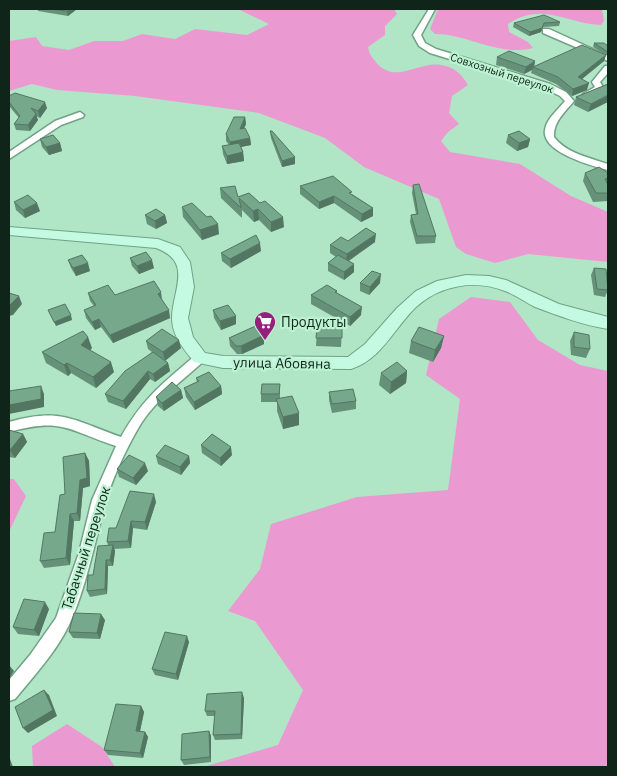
<svg xmlns="http://www.w3.org/2000/svg" width="617" height="776" viewBox="0 0 617 776" font-family="'IBM Plex Sans',sans-serif">
<rect width="100%" height="100%" fill="#b0e5c6"/>
<path fill="#eb9ad1" d="M 238,9 L 394,9 L 397,14 L 385,26 L 385,35 L 368,47 C 369,53 371,56 375,61 C 394,86 418,61 441,65 C 455,67 462,75 468,85 L 452,96 L 449,113 L 459,124 L 448,132 L 441,141 L 450,152 L 520,164 L 571,196 L 608,212 L 608,262 L 528,254 L 495,263 L 466,254 L 456,247 L 439,199 L 364,167 L 325,138 L 259,113 L 135,96 L 57,90 L 32,84 L 9,91 L 9,41 L 36,37 L 42,46 L 69,50 L 94,41 L 123,41 L 142,34 L 175,39 L 195,29 L 247,35 L 269,24 Z
M 438,9 L 602,9 L 604,21 L 601,25 C 566,24 543,1 508,24 L 509,32 L 528,42 L 533,48 C 498,57 469,34 435,34 L 430,29 Z
M 471,297 L 510,302 L 538,340 L 580,365 L 608,371 L 608,767 L 203,767 L 278,745 L 303,690 L 255,621 L 228,611 L 260,569 L 271,524 L 357,497 L 448,490 L 460,399 L 426,375 L 439,319 Z
M 9,479 L 14,479 L 26,496 L 9,532 Z
M 67,724 L 102,747 L 115,767 L 33,767 L 32,746 Z"/>
<g fill="none" stroke-linecap="round" stroke-linejoin="round">
<g stroke="#70a286" stroke-width="3">
<path id="street" d="M 429,9 L 435,9 L 421,35 L 425,43 L 436,49 L 550,84 L 566,92 L 574,101 C 565,112 553,122 554,137 C 566,153 590,158 608,164 L 608,170 C 592,166 541,152 545,130 C 546,119 559,109 565,101 L 560,96 L 544,88 L 430,53 L 419,46 L 413,35 Z
M 543,29 L 549,29 L 608,56 L 608,61 L 543,33 Z
M 605,66 L 608,66 L 608,73 L 600,82 L 603,87 C 600,94 591,99 583,98 L 583,94 L 595,87 L 592,82 Z
M 80,112 L 84,115 L 83,117 L 61,125 L 9,159 L 9,152 L 55,121 Z
M 200,354 L 206,358 L 204,361 C 183,380 158,398 142,422 C 129,443 112,478 106,502 C 94,543 87,586 69,625 C 56,652 34,676 15,699 L 9,701 L 9,680 L 30,655 L 56,618 L 79,553 L 92,500 L 116,446 C 68,430 62,417 9,432 L 9,422 C 61,407 73,420 121,437 C 142,399 163,383 196,355 Z"/>
</g>
<g stroke="#70a286" stroke-width="2">
<path id="secondary" d="M 9,227 L 158,239 L 180,247 L 190,262 L 194,287 L 188,318 L 193,337 L 205,353 L 223,356 L 348,357 L 365,344 L 397,308 L 416,291 L 437,281 L 466,275 L 489,276 L 506,280 L 559,304 L 608,317 L 608,329 C 583,325 559,316 535,307 C 525,302 516,295 505,291 C 475,279 440,285 416,307 C 395,327 381,360 351,369 L 223,368 L 194,362 C 184,349 172,336 172,318 C 172,291 194,262 156,248 L 9,235 Z"/>
</g>
<use href="#street" fill="#fff" fill-rule="evenodd"/>
<use href="#secondary" fill="#c5fae2" fill-rule="evenodd"/>
</g>
<path fill="#659178" d="M 38,9 L 77,9 L 68,16 L 38,11 Z
M 560,22 L 559,26 L 543,27 L 541,32 L 529,36 L 513,27 L 514,23 Z
M 594,43 L 608,46 L 608,56 L 593,47 Z
M 606,55 L 604,61 L 582,79 L 587,90 L 572,96 L 556,84 L 531,73 L 532,70 L 524,74 L 496,65 L 497,57 L 535,61 L 534,66 Z
M 608,84 L 588,112 L 574,105 L 576,97 Z
M 9,95 L 47,108 L 40,118 L 36,116 L 38,120 L 30,131 L 16,130 L 14,124 L 19,118 L 9,106 Z
M 245,117 L 246,124 L 244,128 L 250,138 L 251,145 L 241,147 L 243,152 L 244,161 L 227,164 L 223,154 L 222,146 L 229,145 L 226,141 L 226,134 Z
M 270,131 L 295,164 L 282,167 L 271,138 Z
M 508,135 L 530,139 L 528,147 L 517,151 L 506,143 Z
M 40,139 L 60,143 L 62,151 L 49,155 L 42,147 Z
M 585,173 L 608,173 L 608,201 L 593,202 L 583,181 Z
M 413,185 L 436,236 L 435,243 L 416,244 L 410,222 L 411,215 L 416,214 L 412,193 Z
M 300,186 L 352,194 L 373,208 L 373,216 L 361,222 L 334,203 L 319,209 L 300,194 Z
M 220,188 L 238,197 L 249,193 L 284,227 L 271,232 L 259,220 L 254,222 L 242,210 L 242,218 L 221,198 Z
M 14,202 L 40,211 L 25,218 L 16,210 Z
M 182,207 L 207,217 L 219,234 L 202,240 L 183,217 Z
M 145,215 L 165,215 L 167,223 L 156,229 L 147,224 Z
M 348,241 L 375,242 L 349,261 L 354,264 L 354,272 L 344,280 L 328,271 L 328,263 L 336,257 L 330,253 L 330,245 Z
M 261,251 L 231,268 L 222,261 L 221,253 Z
M 130,258 L 154,268 L 139,274 L 132,266 Z
M 68,260 L 90,271 L 76,276 L 71,268 Z
M 594,268 L 608,290 L 605,297 L 594,295 L 591,275 Z
M 360,283 L 380,283 L 369,295 L 360,291 Z
M 337,291 L 337,293 L 361,315 L 350,326 L 311,304 L 311,295 Z
M 88,293 L 162,300 L 170,318 L 113,343 L 101,327 L 95,330 L 86,318 L 84,310 L 94,306 L 90,301 Z
M 213,310 L 236,324 L 221,330 L 214,318 Z
M 271,319 L 271,327 L 264,337 L 264,344 L 242,354 L 237,354 L 230,346 L 229,338 Z
M 317,327 L 342,328 L 341,347 L 316,346 Z
M 574,332 L 590,349 L 586,358 L 571,355 L 570,341 Z
M 444,336 L 441,348 L 433,362 L 409,353 L 411,341 Z
M 146,341 L 181,348 L 165,360 L 168,363 L 170,371 L 155,382 L 150,379 L 126,409 L 108,402 L 105,394 L 152,352 L 148,349 Z
M 92,348 L 90,350 L 114,372 L 96,388 L 71,373 L 68,376 L 46,363 L 42,352 Z
M 407,371 L 406,383 L 390,394 L 379,385 L 381,373 Z
M 196,378 L 221,386 L 222,394 L 195,410 L 186,397 L 184,388 L 197,382 Z
M 280,384 L 280,398 L 299,425 L 283,429 L 277,411 L 277,402 L 261,402 L 261,394 Z
M 181,390 L 183,398 L 164,411 L 158,406 L 156,397 Z
M 329,392 L 356,401 L 356,409 L 332,413 L 329,400 Z
M 9,430 L 23,434 L 27,442 L 15,458 L 9,457 Z
M 201,445 L 232,455 L 221,466 L 202,453 Z
M 85,453 L 89,461 L 90,486 L 83,488 L 80,521 L 74,521 L 70,565 L 44,568 L 40,561 L 55,532 L 65,494 Z
M 156,456 L 189,456 L 190,463 L 181,475 L 158,464 Z
M 117,469 L 148,471 L 136,485 L 119,477 Z
M 156,502 L 147,530 L 133,528 L 131,548 L 114,549 L 115,551 L 113,566 L 108,566 L 107,594 L 90,597 L 87,591 L 93,575 L 108,545 L 107,542 L 116,528 Z
M 49,609 L 39,636 L 18,634 L 13,627 Z
M 105,620 L 100,639 L 73,638 L 69,632 Z
M 189,642 L 178,680 L 155,675 L 152,669 Z
M 244,698 L 242,739 L 215,740 L 213,735 L 215,716 L 207,716 L 205,711 Z
M 141,706 L 144,712 L 140,731 L 145,732 L 148,737 L 143,758 L 108,755 L 104,750 Z
M 209,731 L 211,736 L 211,762 L 184,765 L 181,760 Z"/>
<path fill="#537662" d="M 70,9 L 77,9 L 68,16 L 67,11 Z
M 544,23 L 541,32 L 529,36 L 530,32 Z
M 606,55 L 604,61 L 577,83 L 578,77 Z
M 535,61 L 534,67 L 533,67 L 532,70 L 524,74 L 526,67 Z
M 589,83 L 587,90 L 572,96 L 573,89 Z
M 608,95 L 608,102 L 588,112 L 591,104 Z
M 45,102 L 47,108 L 40,118 L 38,111 Z
M 36,114 L 38,120 L 30,131 L 28,125 Z
M 245,117 L 246,124 L 241,135 L 240,129 Z
M 250,138 L 251,145 L 230,149 L 230,142 Z
M 530,139 L 528,147 L 517,151 L 519,143 Z
M 60,143 L 62,151 L 49,155 L 46,147 Z
M 243,152 L 244,161 L 227,164 L 227,156 Z
M 295,157 L 295,164 L 282,167 L 282,161 Z
M 334,196 L 334,203 L 319,209 L 319,202 Z
M 37,203 L 40,211 L 25,218 L 23,210 Z
M 373,208 L 373,216 L 361,222 L 362,214 Z
M 258,209 L 259,220 L 254,222 L 253,211 Z
M 165,215 L 167,223 L 156,229 L 155,221 Z
M 283,217 L 284,227 L 271,232 L 271,222 Z
M 218,224 L 219,234 L 202,240 L 200,230 Z
M 376,234 L 375,242 L 346,262 L 347,254 Z
M 260,243 L 261,251 L 231,268 L 230,259 Z
M 152,260 L 154,268 L 139,274 L 137,266 Z
M 88,263 L 90,271 L 76,276 L 73,268 Z
M 354,264 L 354,272 L 344,280 L 344,272 Z
M 381,274 L 380,283 L 369,295 L 370,287 Z
M 161,292 L 162,300 L 160,302 L 158,294 Z
M 19,296 L 22,304 L 13,315 L 9,316 L 9,306 Z
M 362,307 L 361,315 L 350,326 L 350,317 Z
M 169,310 L 170,318 L 113,343 L 110,335 Z
M 71,315 L 72,320 L 56,326 L 54,322 Z
M 236,316 L 236,324 L 221,330 L 220,321 Z
M 99,319 L 101,327 L 95,330 L 92,322 Z
M 271,319 L 271,327 L 264,337 L 264,344 L 242,354 L 241,346 L 260,332 Z
M 444,336 L 441,348 L 433,362 L 435,350 Z
M 88,337 L 92,348 L 85,356 L 81,345 Z
M 179,340 L 181,348 L 165,361 L 163,352 Z
M 111,362 L 114,372 L 96,388 L 93,377 Z
M 67,363 L 71,373 L 68,376 L 64,365 Z
M 168,363 L 170,371 L 155,382 L 153,374 Z
M 148,371 L 150,379 L 126,409 L 123,401 Z
M 407,371 L 406,383 L 390,394 L 391,382 Z
M 41,386 L 44,394 L 44,407 L 9,414 L 9,405 Z
M 221,386 L 222,394 L 195,410 L 194,402 Z
M 181,390 L 183,398 L 164,411 L 162,403 Z
M 299,413 L 299,425 L 283,429 L 283,417 Z
M 23,434 L 27,442 L 15,458 L 10,450 Z
M 231,447 L 232,455 L 221,466 L 220,458 Z
M 85,453 L 89,461 L 90,486 L 83,488 L 80,521 L 77,513 L 80,480 Z
M 189,456 L 190,463 L 181,475 L 180,467 Z
M 145,463 L 148,471 L 136,485 L 133,478 Z
M 154,494 L 156,502 L 147,530 L 145,522 Z
M 70,514 L 74,521 L 70,565 L 66,558 Z
M 131,521 L 133,528 L 131,548 L 128,541 Z
M 113,545 L 115,551 L 113,566 L 110,560 Z
M 106,560 L 108,566 L 107,594 L 105,589 Z
M 45,602 L 49,609 L 39,636 L 34,630 Z
M 101,614 L 105,620 L 100,639 L 97,633 Z
M 187,636 L 189,642 L 178,680 L 176,674 Z
M 9,665 L 14,671 L 9,679 Z
M 44,690 L 49,695 L 57,716 L 28,733 L 23,728 Z
M 242,692 L 244,698 L 242,739 L 241,734 Z
M 141,706 L 144,712 L 139,736 L 136,731 Z
M 209,731 L 211,736 L 211,762 L 210,757 Z
M 145,732 L 148,737 L 143,758 L 140,753 Z
M 9,758 L 10,759 L 13,767 L 9,767 Z"/>
<path fill="#76a98c" stroke="#537662" d="M 49,9 L 70,9 L 67,11 Z
M 544,15 L 560,22 L 544,23 L 542,28 L 530,32 L 514,23 Z
M 594,43 L 604,43 L 608,46 L 608,52 Z
M 582,45 L 606,55 L 578,77 L 589,83 L 573,89 L 558,77 L 533,67 Z
M 509,51 L 535,61 L 526,67 L 497,57 Z
M 608,84 L 608,95 L 591,104 L 576,97 Z
M 15,93 L 45,102 L 38,111 L 31,108 L 36,114 L 28,125 L 14,124 L 20,116 L 9,102 L 9,95 L 11,95 Z
M 234,117 L 245,117 L 240,129 L 245,128 L 250,138 L 230,142 L 226,134 Z
M 270,131 L 272,131 L 295,157 L 282,161 Z
M 519,131 L 530,139 L 519,143 L 508,135 Z
M 53,135 L 60,143 L 46,147 L 40,139 Z
M 239,143 L 243,152 L 227,156 L 222,146 Z
M 599,167 L 608,173 L 608,178 L 605,179 L 608,185 L 608,193 L 596,193 L 585,173 Z
M 333,176 L 352,192 L 349,193 L 373,208 L 362,214 L 334,196 L 319,202 L 300,186 Z
M 419,184 L 436,236 L 417,236 L 411,215 L 418,214 L 413,185 Z
M 235,186 L 238,197 L 249,193 L 260,203 L 265,201 L 283,217 L 271,222 L 258,209 L 253,211 L 239,198 L 241,208 L 220,188 Z
M 28,195 L 37,203 L 23,210 L 14,202 Z
M 192,203 L 207,217 L 211,216 L 218,224 L 200,230 L 182,207 Z
M 156,209 L 165,215 L 155,221 L 145,215 Z
M 366,228 L 376,234 L 347,254 L 330,245 L 341,237 L 348,241 Z
M 256,235 L 260,243 L 230,259 L 221,253 Z
M 146,252 L 152,260 L 137,266 L 130,258 Z
M 82,255 L 88,263 L 73,268 L 68,260 Z
M 338,255 L 354,264 L 344,272 L 328,263 Z
M 594,268 L 606,269 L 608,290 L 597,289 Z
M 372,271 L 381,274 L 370,287 L 360,283 Z
M 154,281 L 161,292 L 158,294 L 169,310 L 110,335 L 99,319 L 92,322 L 84,310 L 96,305 L 88,293 L 108,285 L 115,295 Z
M 327,285 L 337,291 L 335,292 L 362,307 L 350,317 L 311,295 Z
M 9,293 L 19,296 L 9,306 Z
M 65,304 L 71,315 L 54,322 L 48,310 Z
M 228,305 L 236,316 L 220,321 L 213,310 Z
M 271,319 L 260,332 L 264,335 L 241,346 L 236,346 L 229,338 Z
M 317,327 L 342,328 L 342,338 L 316,338 Z
M 419,327 L 444,336 L 435,350 L 411,341 Z
M 162,329 L 179,340 L 163,352 L 146,341 Z
M 83,331 L 88,337 L 81,345 L 111,362 L 93,377 L 67,363 L 64,365 L 42,352 Z
M 574,332 L 589,335 L 590,349 L 574,347 Z
M 153,352 L 168,363 L 153,374 L 148,371 L 123,401 L 105,394 L 125,371 Z
M 397,362 L 407,371 L 391,382 L 381,373 Z
M 209,372 L 221,386 L 194,402 L 184,388 L 199,381 L 196,378 Z
M 172,382 L 181,390 L 162,403 L 156,397 Z
M 262,384 L 280,384 L 279,394 L 261,394 Z
M 41,386 L 41,399 L 9,405 L 9,391 Z
M 353,389 L 356,401 L 332,404 L 329,392 Z
M 292,396 L 299,413 L 283,417 L 276,399 Z
M 9,430 L 23,434 L 10,450 L 9,450 Z
M 212,434 L 231,447 L 220,458 L 201,445 Z
M 165,445 L 189,456 L 180,467 L 156,456 Z
M 85,453 L 87,478 L 80,480 L 77,513 L 70,514 L 66,558 L 40,561 L 44,533 L 55,532 L 60,495 L 65,494 L 63,457 Z
M 129,455 L 145,463 L 133,478 L 117,469 Z
M 130,491 L 154,494 L 145,522 L 131,521 L 128,541 L 107,542 L 109,528 L 116,528 Z
M 113,545 L 110,560 L 106,560 L 105,589 L 87,591 L 88,575 L 93,575 L 98,546 Z
M 24,599 L 45,602 L 34,630 L 13,627 Z
M 74,613 L 101,614 L 97,633 L 69,632 Z
M 165,632 L 187,636 L 176,674 L 152,669 Z
M 44,690 L 53,710 L 23,728 L 15,707 Z
M 242,692 L 241,734 L 213,735 L 215,711 L 205,711 L 207,694 Z
M 116,704 L 141,706 L 136,731 L 145,732 L 140,753 L 104,750 Z
M 209,731 L 210,757 L 181,760 L 182,734 Z"/>
<defs>
<g id="supermarket-pin" transform="scale(1.125)"><path d="M0 17L-7.5 6A9.5 9.5 0 1 1 7.5 6Z" fill="#961f7b" stroke="#bdf2d3"/><path d="M-6-5.5h2.5l.6 2H6L4.5 2H-2.5L-4.4-4H-6ZM-1.5 3.2a1.3 1.3 0 1 0 .1 0ZM3 3.2a1.3 1.3 0 1 0 .1 0Z" fill="#fff"/></g>
</defs>
<g fill-rule="evenodd">
<use href="#supermarket-pin" x="265" y="322"/>
</g>
<g text-anchor="middle" dominant-baseline="central" stroke-width="4.5" stroke-linejoin="round" paint-order="stroke">
<g font-size="11" fill="#10251a" stroke="#bdf2d3">
<text transform="translate(502 73) rotate(18)">Совхозный переулок</text>
</g>
<g font-size="14" fill="#10251a" stroke="#bdf2d3" text-anchor="start">
<text x="281" y="322">Продукты</text>
</g>
<g font-size="14" fill="#10251a" stroke="#bdf2d3">
<text transform="translate(282 363) rotate(1)">улица Абовяна</text>
<text transform="translate(86 548) rotate(-72)">Табачный переулок</text>
</g>
</g>
<rect width="617" height="776" fill="none" stroke="#10251a" stroke-width="20"/>
</svg>
